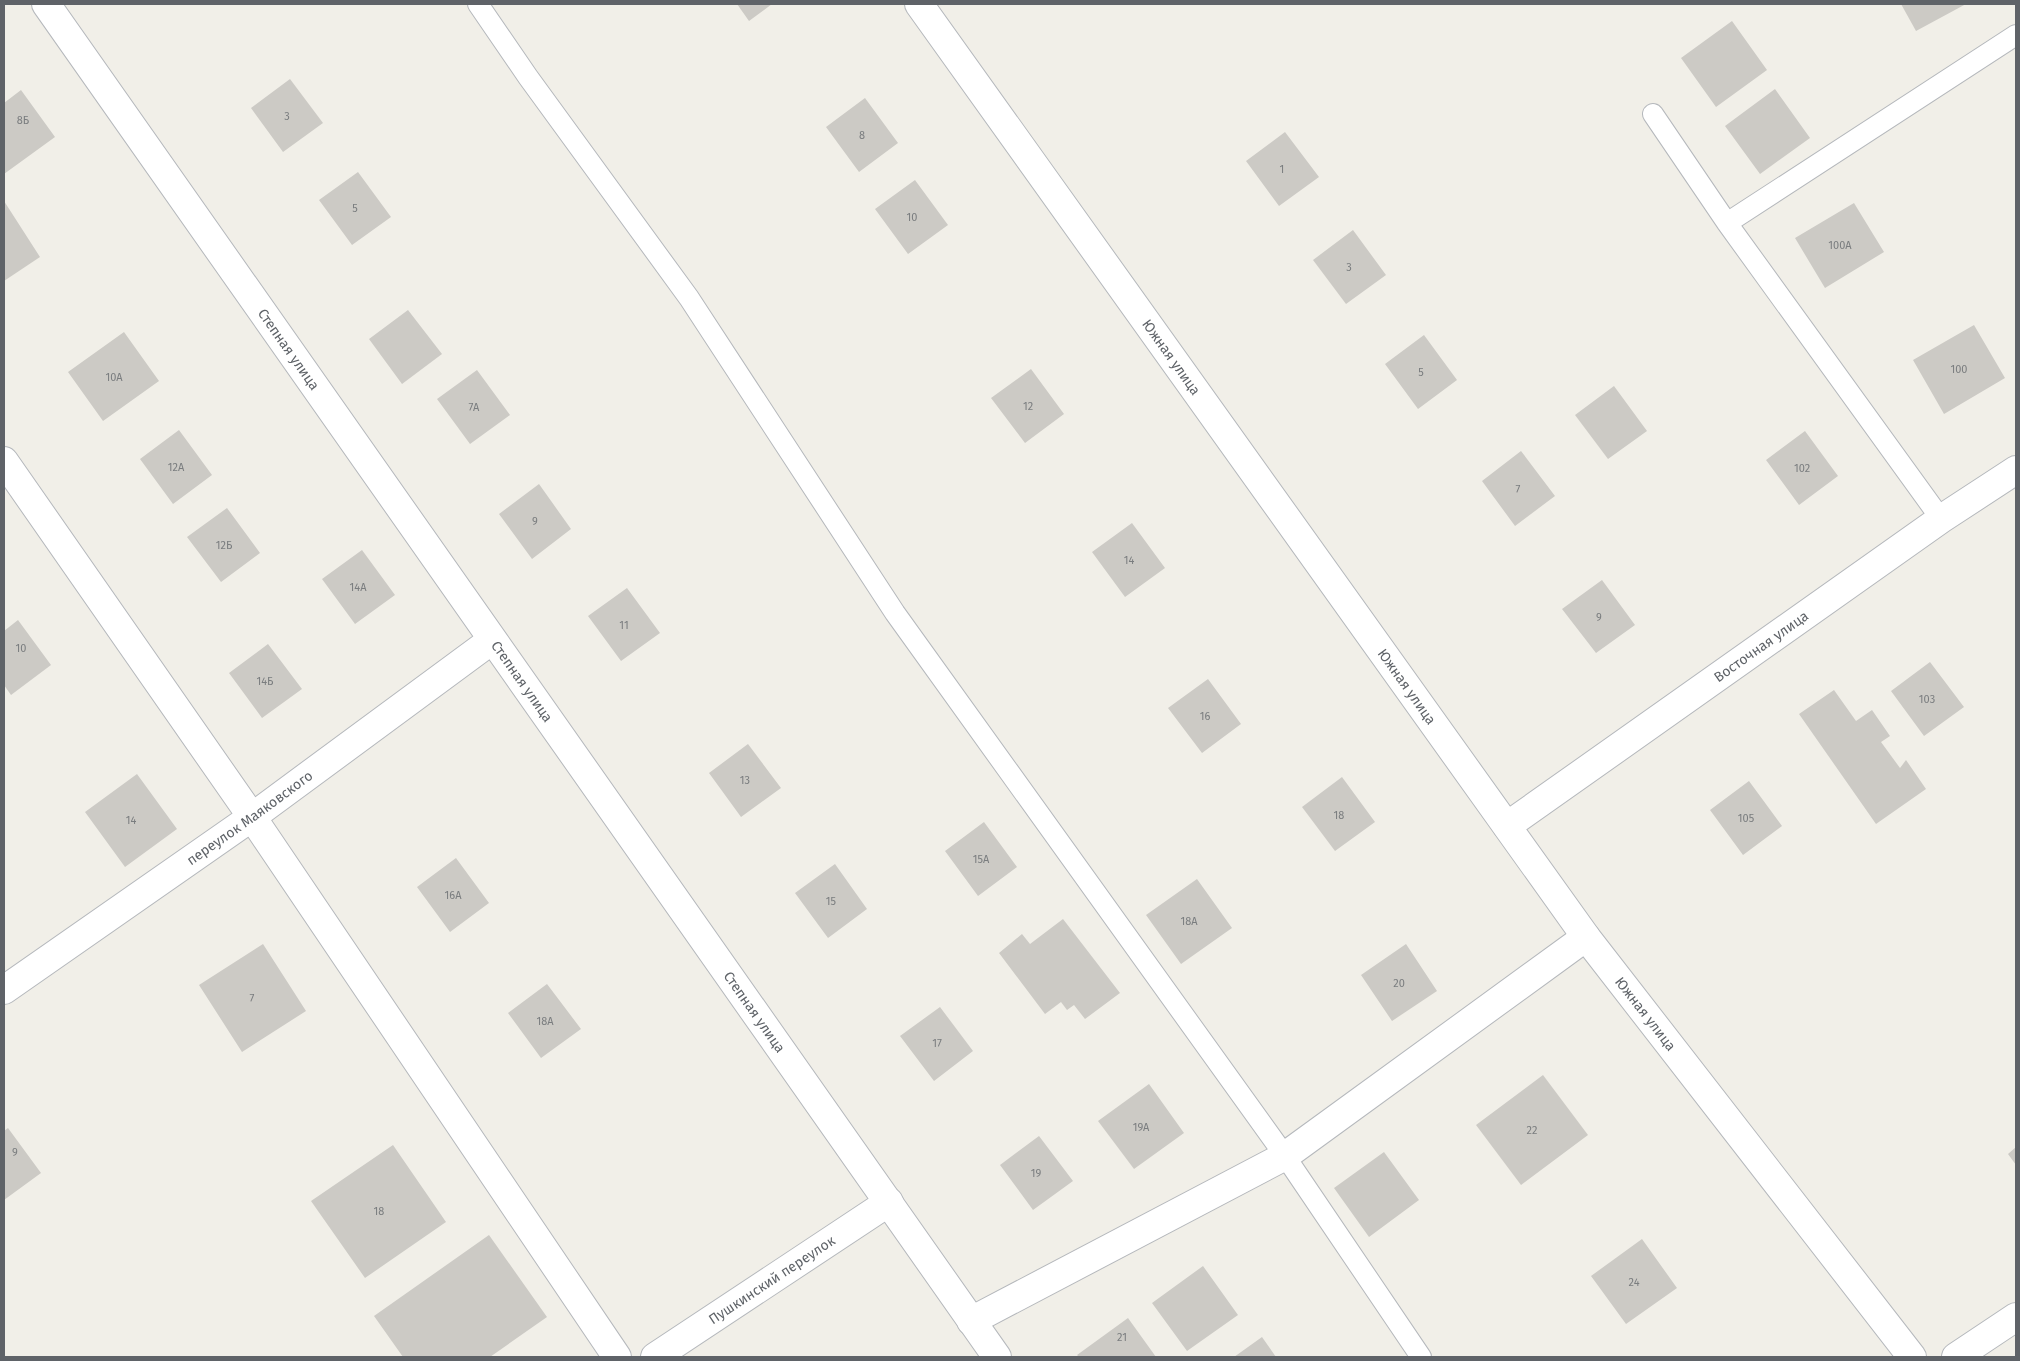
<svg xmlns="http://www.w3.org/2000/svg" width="2020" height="1361" viewBox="0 0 2020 1361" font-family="'Fira Sans',sans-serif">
<rect width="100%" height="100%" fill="#f1efe8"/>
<path fill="#cccac5" d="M 737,4 L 772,4 L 749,21 Z
M 1901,4 L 1966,4 L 1916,31 Z
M 1732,21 L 1767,70 L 1716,107 L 1681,58 Z
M 290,79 L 323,123 L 283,152 L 251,108 Z
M 1775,89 L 1810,138 L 1760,174 L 1725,126 Z
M 21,90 L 55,137 L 4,174 L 4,103 Z
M 865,98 L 898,143 L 859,172 L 826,127 Z
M 1285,132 L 1319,177 L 1279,206 L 1246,161 Z
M 358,172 L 391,217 L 352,245 L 319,200 Z
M 915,180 L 948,225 L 908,254 L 875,209 Z
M 4,201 L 40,257 L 4,281 Z
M 1854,203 L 1884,252 L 1825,288 L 1795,238 Z
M 1353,230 L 1386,275 L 1346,304 L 1313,260 Z
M 408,310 L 442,354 L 402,384 L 369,339 Z
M 1974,325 L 2005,378 L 1944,414 L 1913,360 Z
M 124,332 L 159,381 L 103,421 L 68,372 Z
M 1424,335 L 1457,380 L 1418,409 L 1385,364 Z
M 1031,369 L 1064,414 L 1025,443 L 991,398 Z
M 477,370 L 510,415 L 470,444 L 437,399 Z
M 1614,386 L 1647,431 L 1608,459 L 1575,415 Z
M 179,430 L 212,475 L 173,504 L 140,459 Z
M 1805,431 L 1838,476 L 1799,505 L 1766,460 Z
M 1521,451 L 1555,496 L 1515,526 L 1482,481 Z
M 539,484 L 571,529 L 532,559 L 499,514 Z
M 227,508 L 260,553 L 221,582 L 187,537 Z
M 1132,523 L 1165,568 L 1125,597 L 1092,552 Z
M 362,550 L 395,595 L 355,624 L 322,579 Z
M 1602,580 L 1635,625 L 1596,653 L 1562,609 Z
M 627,588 L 660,633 L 621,661 L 588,616 Z
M 18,620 L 51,665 L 11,695 L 4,685 L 4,631 Z
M 268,644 L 302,689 L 262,718 L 229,673 Z
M 1930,662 L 1964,707 L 1924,736 L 1891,691 Z
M 1208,679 L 1241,724 L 1202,753 L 1168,708 Z
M 1834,690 L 1856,721 L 1872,710 L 1890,736 L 1881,742 L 1900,768 L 1906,760 L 1926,789 L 1876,824 L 1799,714 Z
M 748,744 L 781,788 L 741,817 L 709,773 Z
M 137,774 L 177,829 L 125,867 L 85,812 Z
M 1342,777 L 1375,822 L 1335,851 L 1302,807 Z
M 1749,781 L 1782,826 L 1743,855 L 1710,810 Z
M 984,822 L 1017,867 L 978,896 L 945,851 Z
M 456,858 L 489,903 L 450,932 L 417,887 Z
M 835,864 L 867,909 L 828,938 L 795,893 Z
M 1197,879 L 1232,928 L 1181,964 L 1146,915 Z
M 1063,919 L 1120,993 L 1085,1019 L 1074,1005 L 1067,1010 L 1061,1002 L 1045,1014 L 999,953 L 1022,934 L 1030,944 Z
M 263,944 L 306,1011 L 242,1052 L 199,985 Z
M 1406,944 L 1437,991 L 1392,1021 L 1361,975 Z
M 547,984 L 581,1029 L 541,1058 L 508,1013 Z
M 940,1007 L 973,1051 L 934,1081 L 900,1036 Z
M 1543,1075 L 1588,1135 L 1521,1185 L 1476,1125 Z
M 1149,1084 L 1184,1133 L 1134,1169 L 1098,1121 Z
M 8,1128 L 41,1173 L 4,1200 L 4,1131 Z
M 1039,1136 L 1073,1181 L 1033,1210 L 1000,1165 Z
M 393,1145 L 446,1222 L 365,1278 L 311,1201 Z
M 2016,1147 L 2016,1165 L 2008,1154 Z
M 1384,1152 L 1419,1200 L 1369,1237 L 1334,1188 Z
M 489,1235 L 547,1317 L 490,1357 L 403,1357 L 374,1316 Z
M 1642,1239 L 1677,1288 L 1626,1324 L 1591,1276 Z
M 1203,1266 L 1238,1315 L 1187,1351 L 1152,1303 Z
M 1128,1318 L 1156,1357 L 1079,1357 L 1077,1355 Z
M 1262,1337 L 1276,1357 L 1234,1357 Z"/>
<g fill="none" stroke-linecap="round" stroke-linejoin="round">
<g stroke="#b5b8bc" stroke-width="22">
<path id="lane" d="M 478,4 L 528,77 L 689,298 L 895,613 L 1285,1156 L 1421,1357
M 1653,114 L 1727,223 L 1941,519
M 1727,223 L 2016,35"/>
</g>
<g stroke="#b5b8bc" stroke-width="30">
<g id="street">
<path id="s1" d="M 46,4 L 997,1357"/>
<path id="s2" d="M 919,4 L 1586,937 L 1912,1357"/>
<path d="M 4,461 L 252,817 L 617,1357"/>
<path id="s3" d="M 1507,826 L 1941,519 L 2016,470"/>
<path id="s4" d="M 4,990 L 252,817 L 492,640"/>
<path d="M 971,1321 L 1285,1156 L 1586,937"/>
<path id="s5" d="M 655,1357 L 889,1202"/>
<path d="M 1956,1357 L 2016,1317"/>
</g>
</g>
<use href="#lane" stroke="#fff" stroke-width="20"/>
<use href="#street" stroke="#fff" stroke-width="28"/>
</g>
<g text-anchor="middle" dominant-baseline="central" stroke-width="4" stroke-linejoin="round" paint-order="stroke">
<g font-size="11" fill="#7a7d7f">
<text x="287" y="116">3</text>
<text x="23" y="120">8Б</text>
<text x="862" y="135">8</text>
<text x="1282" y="169">1</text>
<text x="355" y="208">5</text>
<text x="912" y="217">10</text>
<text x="1840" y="245">100А</text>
<text x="1349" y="267">3</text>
<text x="1959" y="369">100</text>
<text x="1421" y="372">5</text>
<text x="114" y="377">10А</text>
<text x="1028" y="406">12</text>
<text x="474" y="407">7А</text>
<text x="176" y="467">12А</text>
<text x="1802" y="468">102</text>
<text x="1518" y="489">7</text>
<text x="535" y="521">9</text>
<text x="224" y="545">12Б</text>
<text x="1129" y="560">14</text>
<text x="358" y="587">14А</text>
<text x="1599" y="617">9</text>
<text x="624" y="625">11</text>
<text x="21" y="648">10</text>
<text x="265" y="681">14Б</text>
<text x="1927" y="699">103</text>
<text x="1205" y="716">16</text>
<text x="745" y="780">13</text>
<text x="1339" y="815">18</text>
<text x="1746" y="818">105</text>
<text x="131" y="820">14</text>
<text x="981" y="859">15А</text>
<text x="453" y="895">16А</text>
<text x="831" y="901">15</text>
<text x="1189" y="921">18А</text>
<text x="1399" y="983">20</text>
<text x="252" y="998">7</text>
<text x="545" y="1021">18А</text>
<text x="937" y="1043">17</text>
<text x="1141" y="1127">19А</text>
<text x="1532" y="1130">22</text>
<text x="15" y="1152">9</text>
<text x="1036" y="1173">19</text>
<text x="379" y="1211">18</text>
<text x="1634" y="1282">24</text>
<text x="1122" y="1337">21</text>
</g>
<g font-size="14" fill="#5f6368" stroke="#fff">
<text stroke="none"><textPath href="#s1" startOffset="422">Степная улица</textPath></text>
<text stroke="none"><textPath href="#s2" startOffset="434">Южная улица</textPath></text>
<text stroke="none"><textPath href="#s3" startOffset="311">Восточная улица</textPath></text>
<text stroke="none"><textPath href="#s1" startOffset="828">Степная улица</textPath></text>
<text stroke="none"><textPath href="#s2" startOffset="839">Южная улица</textPath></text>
<text stroke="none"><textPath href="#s4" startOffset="300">переулок Маяковского</textPath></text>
<text stroke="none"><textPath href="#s1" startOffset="1232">Степная улица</textPath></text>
<text stroke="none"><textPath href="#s2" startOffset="1244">Южная улица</textPath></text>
<text stroke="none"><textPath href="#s5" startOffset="140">Пушкинский переулок</textPath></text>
</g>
</g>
<rect width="2020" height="1361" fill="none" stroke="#5f6368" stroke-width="10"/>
</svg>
